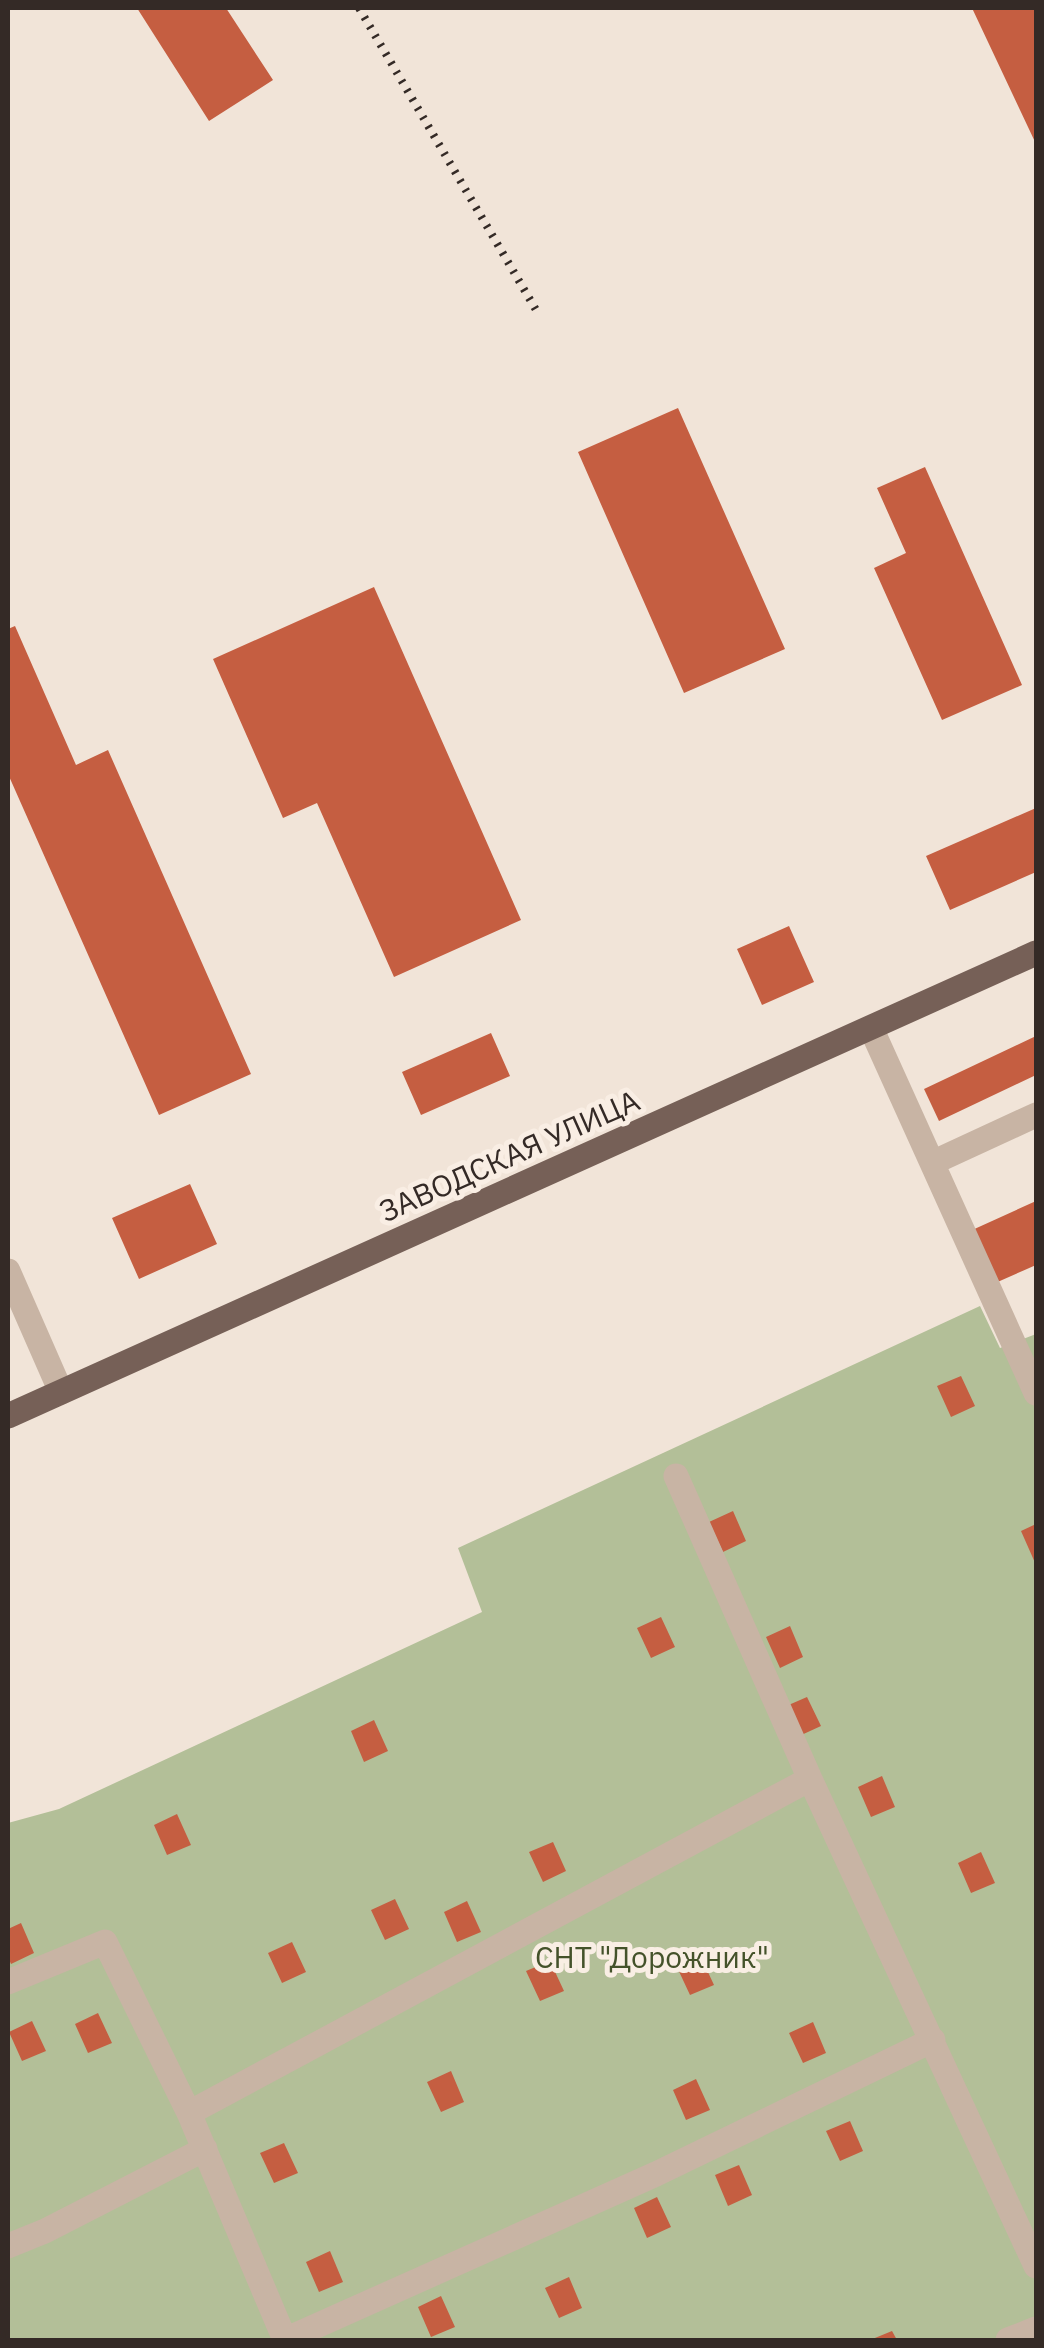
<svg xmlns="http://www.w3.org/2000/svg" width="1044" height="2348" viewBox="0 0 1044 2348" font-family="'IBM Plex Sans',sans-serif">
<rect width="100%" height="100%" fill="#f1e4d8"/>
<path fill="#b3bf98" d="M 980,1306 L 1000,1348 L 1036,1334 L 1036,2340 L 8,2340 L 8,1823 L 59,1809 L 482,1612 L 458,1548 Z"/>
<path fill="#c55e41" d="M 137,8 L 226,8 L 273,80 L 209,121 Z
M 972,8 L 1036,8 L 1036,144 Z
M 678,408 L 785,649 L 684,693 L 578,452 Z
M 925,467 L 1022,685 L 942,720 L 874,568 L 906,553 L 877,488 Z
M 374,587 L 521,920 L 394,977 L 317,803 L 283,818 L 213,659 Z
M 15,626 L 76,765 L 108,750 L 251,1074 L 159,1115 L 8,774 L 8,629 Z
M 1036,808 L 1036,872 L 950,910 L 926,856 Z
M 789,926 L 814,982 L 762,1005 L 737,949 Z
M 491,1033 L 510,1076 L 421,1115 L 402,1072 Z
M 1036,1036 L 1036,1075 L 939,1121 L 924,1089 Z
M 190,1184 L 217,1244 L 139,1279 L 112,1218 Z
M 1036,1201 L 1036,1265 L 993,1284 L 970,1231 Z
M 961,1376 L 975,1406 L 951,1417 L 937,1386 Z
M 733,1511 L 746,1541 L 723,1552 L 709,1522 Z
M 1036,1524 L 1036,1565 L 1021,1531 Z
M 661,1617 L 675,1647 L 651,1658 L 637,1628 Z
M 790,1626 L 803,1657 L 780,1668 L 766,1637 Z
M 807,1697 L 821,1726 L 797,1737 L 784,1707 Z
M 374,1720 L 388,1751 L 364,1762 L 351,1731 Z
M 882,1776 L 895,1807 L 871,1817 L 858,1787 Z
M 177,1814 L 191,1845 L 167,1855 L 154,1825 Z
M 553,1842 L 566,1871 L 543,1882 L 529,1852 Z
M 981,1852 L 995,1883 L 971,1893 L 958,1863 Z
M 395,1899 L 409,1929 L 385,1940 L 371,1910 Z
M 467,1901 L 481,1932 L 457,1942 L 444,1912 Z
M 21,1923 L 34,1953 L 11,1964 L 8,1957 L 8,1929 Z
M 292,1942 L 306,1972 L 282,1983 L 268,1953 Z
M 700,1955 L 714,1985 L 690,1995 L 676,1965 Z
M 550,1961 L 564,1991 L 540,2001 L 526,1971 Z
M 98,2013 L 112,2043 L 88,2053 L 75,2024 Z
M 32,2021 L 46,2051 L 22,2061 L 9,2032 Z
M 813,2022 L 826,2053 L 803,2063 L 789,2033 Z
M 451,2071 L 464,2102 L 441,2112 L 427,2082 Z
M 696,2079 L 710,2110 L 686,2120 L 673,2090 Z
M 850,2121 L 863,2151 L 840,2161 L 826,2131 Z
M 284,2143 L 298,2173 L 274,2183 L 260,2153 Z
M 739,2165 L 752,2195 L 728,2206 L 715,2175 Z
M 657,2197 L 671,2227 L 647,2238 L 634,2208 Z
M 330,2251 L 343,2282 L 319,2292 L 306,2262 Z
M 569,2277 L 582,2308 L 559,2318 L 545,2288 Z
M 441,2296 L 455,2327 L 431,2337 L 418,2307 Z
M 892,2331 L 897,2340 L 870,2340 Z"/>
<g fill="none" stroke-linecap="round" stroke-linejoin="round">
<path stroke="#c8b4a4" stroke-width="25" d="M 871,1028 L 1036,1393
M 932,1163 L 1036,1115
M 8,1271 L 61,1392
M 676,1476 L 810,1779 L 1036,2266
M 8,1982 L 105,1942 L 189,2113 L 285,2340
M 189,2113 L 810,1779
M 8,2246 L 45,2231 L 205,2149
M 285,2340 L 656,2174 L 933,2040
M 1008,2340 L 1036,2329"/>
<path stroke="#766057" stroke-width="25" d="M 8,1416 L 1036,953"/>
<path stroke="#342a26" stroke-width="8" stroke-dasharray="2.5 8" stroke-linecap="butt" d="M 359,8 L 539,315"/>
</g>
<g text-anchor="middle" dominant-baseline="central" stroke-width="10" stroke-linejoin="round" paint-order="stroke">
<g font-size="30" fill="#342a26" stroke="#f9eee4">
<text transform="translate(509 1155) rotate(-24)">ЗАВОДСКАЯ УЛИЦА</text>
</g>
<g font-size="30" fill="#44522a" stroke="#f9eee4">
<text x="652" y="1956">СНТ "Дорожник"</text>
</g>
</g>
<rect width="1044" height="2348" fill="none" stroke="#342a26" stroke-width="20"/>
</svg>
